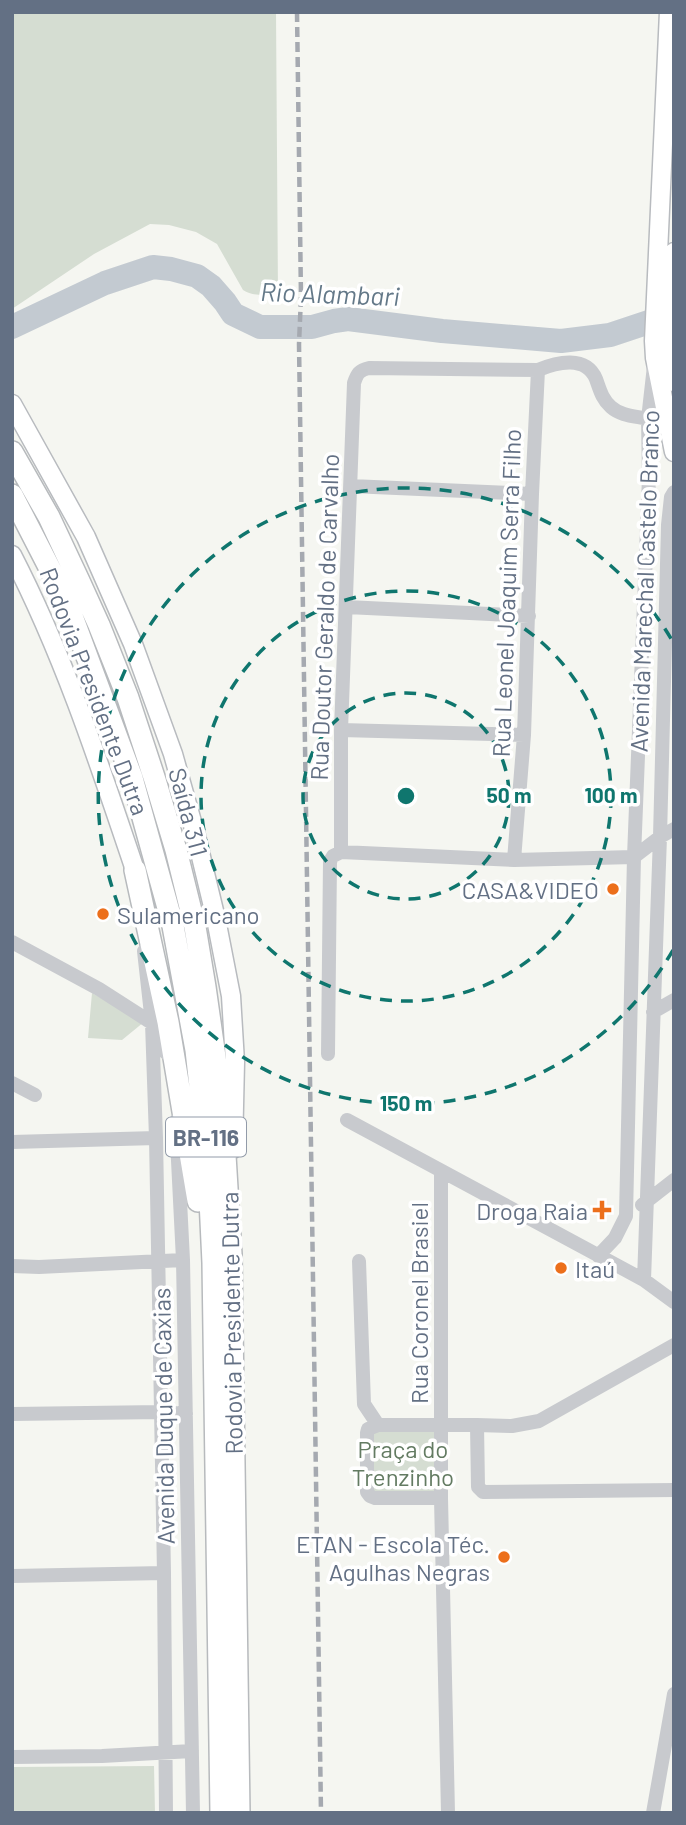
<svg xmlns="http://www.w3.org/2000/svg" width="686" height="1825" viewBox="0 0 686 1825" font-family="Barlow,sans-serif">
<rect width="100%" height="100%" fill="#f5f6f1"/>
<path fill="#d5ddd2" d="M 12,12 L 276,12 L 278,295 C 266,294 253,297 243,290 L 217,244 L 196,232 L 169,225 L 150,224 L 94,254 L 12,309 Z
M 92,993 L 144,1022 L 122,1040 L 88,1038 Z
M 437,1428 L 435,1493 L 371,1494 L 371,1430 Z
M 154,1766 L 155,1813 L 12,1813 L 12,1767 Z"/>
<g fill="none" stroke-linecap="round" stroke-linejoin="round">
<path stroke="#c3cad1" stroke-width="24" d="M 12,327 L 105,283 L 153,267 L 171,269 L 197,276 L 211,286 L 225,302 L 233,314 L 260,327 L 312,327 L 334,321 L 348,319 L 442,331 L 561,341 L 610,335 L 649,322 L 674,325"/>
<g stroke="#b8bbbf" stroke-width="21">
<path id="major" d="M 669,12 L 654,341 L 655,358 L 674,452
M 674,252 C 671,294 664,340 674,382
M 12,404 L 86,537 L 133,644 L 173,754 L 196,836 L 216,919 L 231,996 L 235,1062 L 233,1149
M 12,555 C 64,656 99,763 135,870"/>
</g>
<g stroke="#b7babd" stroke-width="24">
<path id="highway" d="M 12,452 L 49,517 L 79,581 L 99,625 L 128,698 L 155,780 L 176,850 L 195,927 L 205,987 L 222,1106 L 231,1254 L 239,1813
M 12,495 L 66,600 L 132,778 L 173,926 L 196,1050 L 208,1158 L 213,1263 L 221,1813
M 135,870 L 168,1022 L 198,1201"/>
</g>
<path stroke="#c8cace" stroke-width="14" d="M 351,486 L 532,494
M 347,607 L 529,616
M 341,730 L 524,735
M 341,852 L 341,730 L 354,383 C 357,374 359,370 369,368 L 538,370 C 557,362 586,355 596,379 C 600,390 602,399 611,407 C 621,416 635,416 648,419
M 514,860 L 524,735 L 532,494 L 538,370
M 12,942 L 99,989 L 152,1023 L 163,1041 L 166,1053
M 144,951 L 152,1023 L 156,1138 L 164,1573 L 166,1813
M 653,1012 L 674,1000
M 328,1054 L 330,861 L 333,856 L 341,852 L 514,860 L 634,857 L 660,837 L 674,829
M 12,1083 L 35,1095
M 347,1120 L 644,1280 L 674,1302
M 176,1121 L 183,1260 L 193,1813
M 12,1142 L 156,1138
M 441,1172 L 441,1498 L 448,1813
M 642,1205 L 674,1180
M 598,1256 L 615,1238 L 626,1216 L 634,857 L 649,477 L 648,419 L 654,366
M 359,1261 L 364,1404 L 378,1425
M 12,1266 L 39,1267 L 183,1260
M 644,1280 L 660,837 L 668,525 L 671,497 L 674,492
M 12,1414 L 161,1412 L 186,1414
M 477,1425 L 478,1487 L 483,1492 L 674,1490
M 441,1498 L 375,1498 L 370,1496 L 367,1492 L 367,1433 L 368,1429 L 378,1425 L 477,1425 L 512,1426 L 539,1421 L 674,1345
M 12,1576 L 164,1573
M 12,1757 L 102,1756 L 192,1751
M 653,1813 L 674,1694"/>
<use href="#major" stroke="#fff" stroke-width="18"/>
<use href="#highway" stroke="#fff" stroke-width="21"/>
<path stroke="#a5a9b0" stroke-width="4.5" stroke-dasharray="10 5" stroke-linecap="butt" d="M 297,12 L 301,297 L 299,344 L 321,1813"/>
</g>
<g fill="none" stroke="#0f766e" stroke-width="3.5" stroke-dasharray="12 9">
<circle cx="406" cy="796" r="103"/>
<circle cx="406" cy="796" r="205"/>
<path d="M673 950A308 308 0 1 1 673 642"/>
</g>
<g fill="#ec6f1b" stroke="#fff" stroke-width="2.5">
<circle cx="613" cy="889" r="7"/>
<circle cx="103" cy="914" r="7"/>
<path d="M598.5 1199.5h7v7h7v7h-7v7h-7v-7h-7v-7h7z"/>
<circle cx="561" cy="1268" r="7"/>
<circle cx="504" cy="1557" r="7"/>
</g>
<g text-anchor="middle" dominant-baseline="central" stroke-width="7" stroke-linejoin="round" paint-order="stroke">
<rect fill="#fff" stroke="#929ba9" stroke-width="2" x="166" y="1117.5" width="80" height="39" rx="5"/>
<g font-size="23" font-weight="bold" fill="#637084">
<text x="206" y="1137">BR-116</text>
</g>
<g font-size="24" fill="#637084" stroke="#fff">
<text transform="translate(644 581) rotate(-88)">Avenida Marechal Castelo Branco</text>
<text transform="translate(506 593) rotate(-88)">Rua Leonel Joaquim Serra Filho</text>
<text transform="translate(324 617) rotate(-88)">Rua Doutor Geraldo de Carvalho</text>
<text transform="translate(95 691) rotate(69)">Rodovia Presidente Dutra</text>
<text transform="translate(189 812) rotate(75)">Saída 311</text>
<text transform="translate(418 1303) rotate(-90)">Rua Coronel Brasiel</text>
<text transform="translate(231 1323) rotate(-91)">Rodovia Presidente Dutra</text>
<text transform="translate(163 1416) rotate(-91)">Avenida Duque de Caxias</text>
</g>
<g font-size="24" fill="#637084" stroke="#fff" text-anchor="end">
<text x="599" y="889">CASA&amp;VIDEO</text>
<text x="117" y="914" text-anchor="start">Sulamericano</text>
<text x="588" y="1210">Droga Raia</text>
<text x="575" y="1268" text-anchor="start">Itaú</text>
<text x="490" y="1543">ETAN - Escola Téc.<tspan x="490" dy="28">Agulhas Negras</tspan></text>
</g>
<g font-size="24" fill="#637b62" stroke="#fff">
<text x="403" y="1448">Praça do<tspan x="403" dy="28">Trenzinho</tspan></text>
</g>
<g font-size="26" font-style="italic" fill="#637888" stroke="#fff">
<text transform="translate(330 293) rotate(2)">Rio Alambari</text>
</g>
</g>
<circle cx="406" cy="796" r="10" fill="#0f766e" stroke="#fff" stroke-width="3.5"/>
<g font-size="21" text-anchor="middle" font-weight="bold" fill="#0f766e" stroke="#fff" stroke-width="7" stroke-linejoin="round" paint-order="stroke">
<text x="509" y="803">50 m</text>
<text x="611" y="803">100 m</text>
<text x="406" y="1111">150 m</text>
</g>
<rect width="686" height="1825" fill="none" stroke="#637084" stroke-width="28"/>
</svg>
